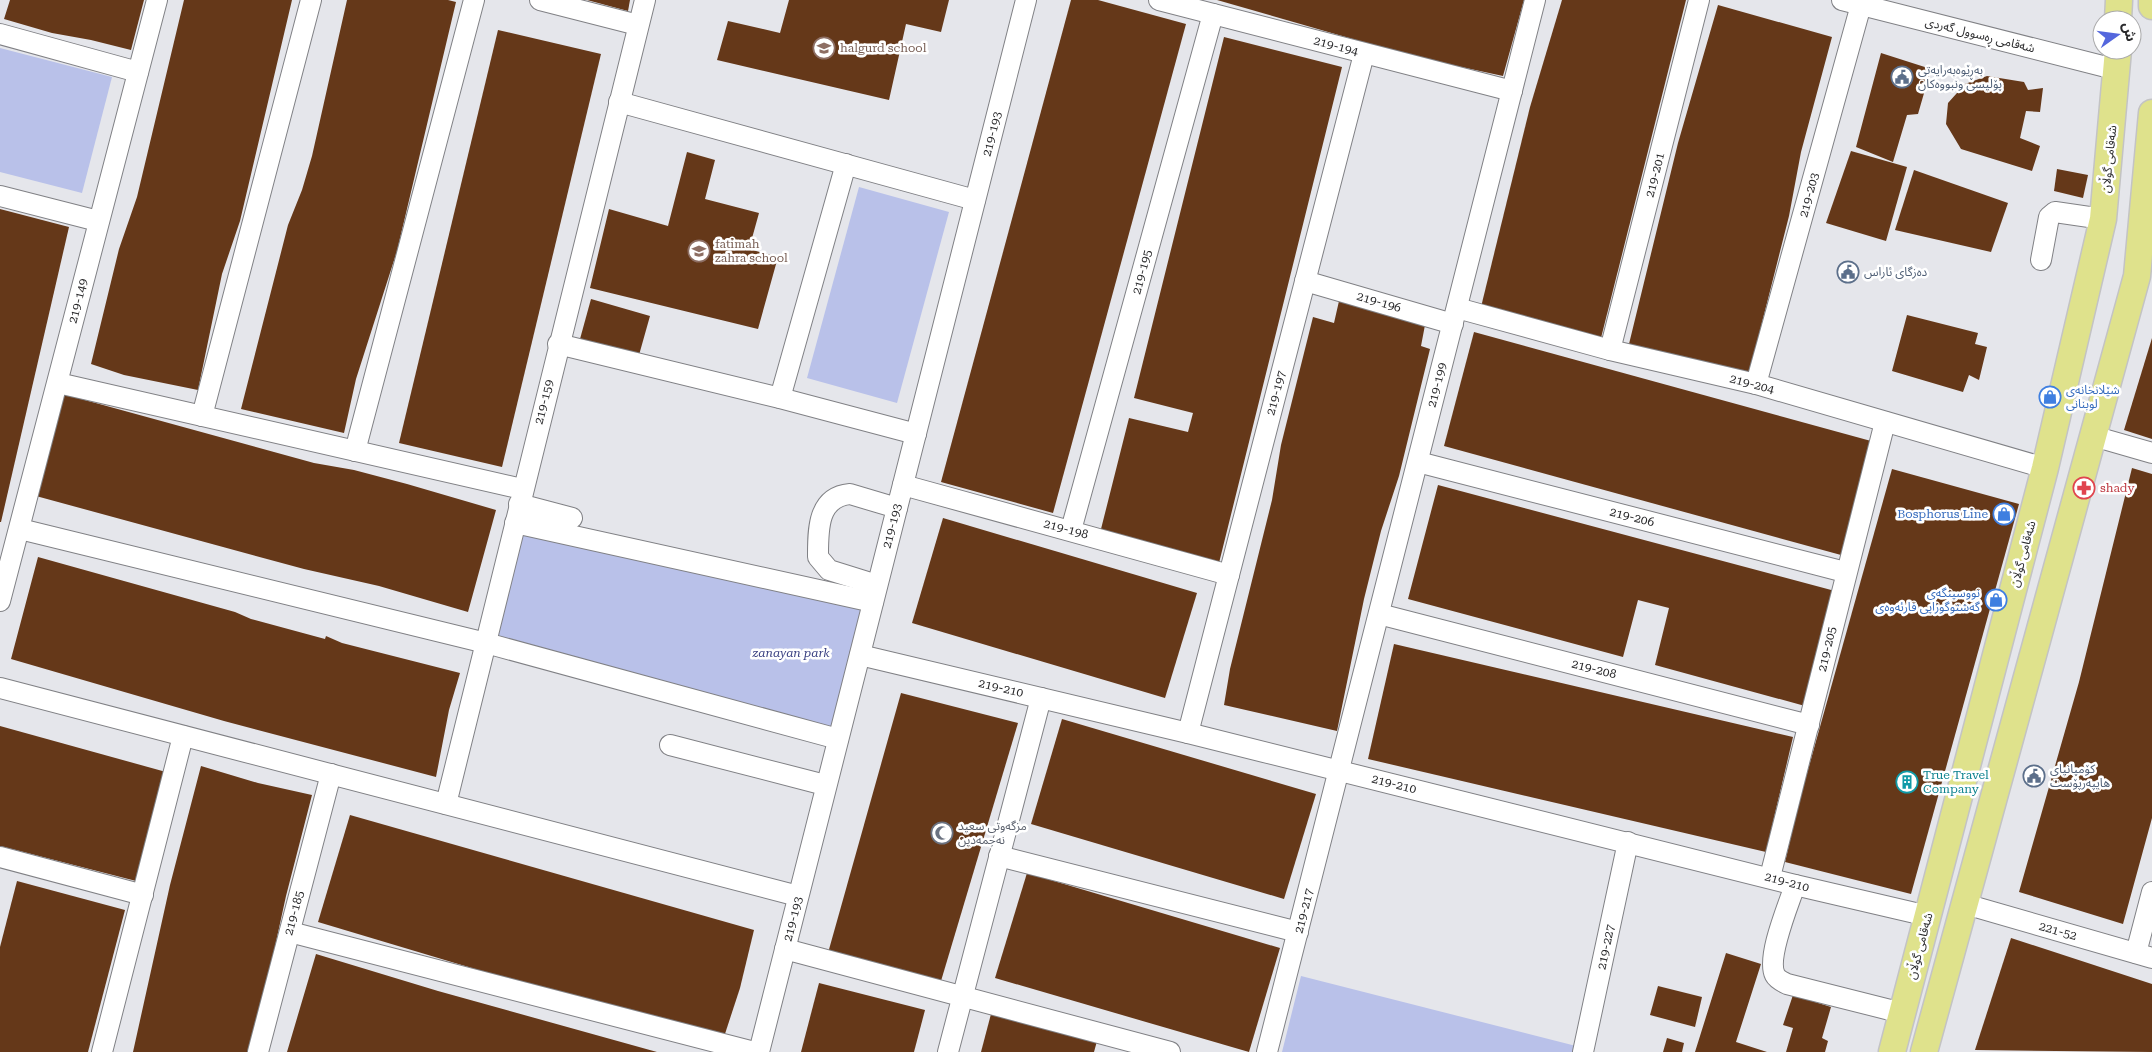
<svg xmlns="http://www.w3.org/2000/svg" width="2152" height="1052" viewBox="0 0 2152 1052" font-family="'Roboto Serif','Noto Sans Arabic',serif">
<style>
.green{fill:#b9c1e9}
.building{fill:#653819}
.lines{fill:none;stroke-linecap:round;stroke-linejoin:round}
.minor-casing{stroke:#808185;stroke-width:22}
.major-casing{stroke:#c3c3c4;stroke-width:29}
.minor{stroke:#fff;stroke-width:20}
.major{stroke:#dfe28c;stroke-width:26}
.labels{text-anchor:middle;stroke-width:5;stroke-linejoin:round;paint-order:stroke}
.street-label{font-size:12px;fill:#2a2a2c;stroke:#fff}
.education-label{font-size:12px;fill:#785e54;stroke:#fff;text-anchor:start}
.service-label{font-size:12px;fill:#4e5e75;stroke:#fff;text-anchor:start}
.shop-label{font-size:12px;fill:#366cbe;stroke:#fff;text-anchor:end}
.health-label{font-size:12px;fill:#be3a42;stroke:#fff;text-anchor:start}
.park-label{font-size:12px;font-style:italic;fill:#3a4182;stroke:#fff}
.culture-label{font-size:12px;fill:#0d838f;stroke:#fff;text-anchor:start}
.worship-label{font-size:12px;fill:#5b616d;stroke:#fff;text-anchor:start}
</style>
<rect width="100%" height="100%" fill="#e5e6eb"/>
<!-- green -->
<g class="green">
<polygon points="0,48 112,77 82,193 0,172"/>
<polygon points="859,187 949,212 897,403 807,378"/>
<polygon points="520,533 873,602 840,734 498,637"/>
<polygon points="1301,976 1576,1046 1575,1052 1282,1052"/>
</g>
<!-- building -->
<g class="building">
<polygon points="10,0 144,0 131,50 91,40 52,33 4,19"/>
<polygon points="184,0 292,0 240,221 222,274 198,390 124,375 91,364 119,249 137,197"/>
<polygon points="347,0 448,0 456,2 397,251 356,379 344,433 241,409 288,225 302,190 312,156"/>
<polygon points="587,0 630,0 628,11"/>
<polygon points="789,0 949,0 941,32 906,24 889,100 717,60 728,21 780,33"/>
<polygon points="1071,0 1098,0 1186,24 1053,513 941,482"/>
<polygon points="1217,0 1524,0 1503,76 1415,57"/>
<polygon points="1562,0 1686,0 1601,338 1481,307 1530,107"/>
<polygon points="1718,5 1832,37 1801,152 1789,216 1749,374 1629,344 1678,143"/>
<polygon points="498,30 601,54 502,467 399,443"/>
<polygon points="1224,37 1342,67 1219,563 1100,533 1129,418 1188,432 1193,413 1134,398"/>
<polygon points="1881,53 1931,69 1918,114 1907,115 1893,162 1856,147"/>
<polygon points="1987,76 2024,82 2028,90 2043,88 2040,112 2026,111 2020,138 2040,146 2032,171 1961,149 1946,124 1948,103 1965,84"/>
<polygon points="1851,151 1907,167 1886,241 1826,223"/>
<polygon points="687,152 715,160 705,199 759,213 749,249 778,257 758,329 590,288 609,209 668,226"/>
<polygon points="2057,169 2088,175 2083,198 2054,191"/>
<polygon points="1914,170 2008,203 1991,252 1895,230"/>
<polygon points="0,209 69,227 1,522 0,522"/>
<polygon points="591,299 650,316 639,355 580,339"/>
<polygon points="1339,301 1425,325 1421,346 1430,349 1399,476 1381,531 1364,599 1337,731 1224,705 1230,669 1272,500 1281,445 1313,317 1334,323"/>
<polygon points="1907,315 1978,333 1975,344 1987,347 1979,380 1969,375 1963,392 1892,371"/>
<polygon points="1474,332 1871,441 1841,555 1444,446"/>
<polygon points="2152,338 2152,439 2124,430"/>
<polygon points="63,394 314,463 354,470 407,484 496,510 468,612 379,586 304,569 36,496"/>
<polygon points="2132,468 2152,474 2152,818 2123,924 2019,892 2079,682"/>
<polygon points="1892,469 2019,504 1911,894 1785,862 1799,802"/>
<polygon points="1438,485 1835,591 1805,706 1655,665 1669,608 1638,600 1623,657 1408,599"/>
<polygon points="943,518 1197,593 1165,698 912,623"/>
<polygon points="38,557 235,612 251,619 325,639 326,636 342,643 460,673 449,710 436,777 224,721 11,659"/>
<polygon points="1394,644 1793,737 1766,852 1368,759"/>
<polygon points="901,693 1018,723 941,981 828,953"/>
<polygon points="1062,719 1316,794 1284,899 1031,824"/>
<polygon points="0,726 166,772 140,882 0,846"/>
<polygon points="201,766 258,783 312,795 286,896 252,1052 133,1052 170,885"/>
<polygon points="350,815 754,930 740,988 722,1043 318,922"/>
<polygon points="1027,873 1280,948 1249,1052 995,978"/>
<polygon points="17,881 125,910 88,1052 0,1052 0,947"/>
<polygon points="2011,938 2152,984 2152,1052 1975,1050"/>
<polygon points="1726,953 1761,964 1736,1042 1767,1052 1695,1052"/>
<polygon points="316,954 438,991 657,1052 287,1052"/>
<polygon points="819,983 925,1010 914,1052 801,1052"/>
<polygon points="1658,986 1702,997 1695,1027 1650,1015"/>
<polygon points="1793,995 1831,1007 1822,1038 1828,1041 1825,1052 1786,1052 1793,1028 1783,1025"/>
<polygon points="991,1014 1097,1041 1094,1052 981,1052"/>
<polygon points="1667,1038 1684,1043 1682,1052 1663,1052"/>
</g>
<g class="lines">
<!-- minor casing -->
<g class="minor-casing">
<g id="minor">
<polyline points="540,0 638,25"/>
<polyline points="1159,0 1512,91"/>
<polyline points="1842,0 2118,70"/>
<polyline points="0,34 138,72"/>
<polyline points="619,102 975,200"/>
<polyline points="0,196 98,221"/>
<polyline points="2041,260 2049,217 2055,212 2103,219"/>
<polyline points="1305,281 1453,324"/>
<polyline points="1457,308 1610,350 1756,384 2045,468"/>
<polyline points="558,344 780,398 916,434"/>
<polyline points="1610,350 1699,0"/>
<polyline points="58,383 522,489"/>
<polyline points="1756,384 1861,5"/>
<polyline points="780,398 846,164"/>
<polyline points="202,416 311,0"/>
<polyline points="2093,436 2152,453"/>
<polyline points="355,451 474,0"/>
<polyline points="1418,462 1845,572"/>
<polyline points="903,485 1229,575"/>
<polyline points="519,504 572,518"/>
<polyline points="515,523 873,602"/>
<polyline points="20,529 486,643 838,739"/>
<polyline points="1071,530 1213,14"/>
<path d="M877 585 829 570 818 557C818 531 817 497 850 494L897 508"/>
<polyline points="0,601 157,0"/>
<polyline points="1379,614 1809,725"/>
<polyline points="860,655 1188,733 1795,885 1928,916"/>
<polyline points="0,688 798,896"/>
<polyline points="1188,733 1364,54"/>
<polyline points="670,745 825,785"/>
<polyline points="446,804 645,0"/>
<polyline points="999,856 1298,932"/>
<polyline points="0,857 143,895"/>
<polyline points="1770,877 1885,422"/>
<path d="M1795 885C1789 904 1766 957 1775 975 1777 979 1783 982 1787 984L1902 1013"/>
<polyline points="1965,904 2152,958"/>
<polyline points="290,932 754,1052"/>
<polyline points="785,949 1170,1052"/>
<polyline points="2136,953 2152,892"/>
<polyline points="102,1052 183,736"/>
<polyline points="258,1052 331,774"/>
<polyline points="759,1052 1026,0"/>
<polyline points="948,1052 1041,698"/>
<polyline points="1267,1052 1535,0"/>
<polyline points="1583,1052 1628,842"/>
</g>
</g>
<!-- major casing -->
<g class="major-casing">
<g id="major">
<polyline points="2152,0 2152,6"/>
<polyline points="2118,20 2119,0"/>
<polyline points="1892,1052 2045,468 2103,219 2118,50"/>
<polyline points="1924,1052 2137,276 2152,113"/>
</g>
</g>
<!-- minor -->
<use href="#minor" class="minor"/>
<!-- major -->
<use href="#major" class="major"/>
</g>
<!-- icons -->
<defs>
<g id="school-ring" transform="scale(1.125)"><circle r="9.5" fill="#fff" stroke="#8d6e63" stroke-width="1.5"/><path d="M0-5L7-2L0 1L-7-2ZM-4 1L0 2.5L4 1V4Q0 6-4 4Z" fill="#8d6e63"/></g>
<g id="civic-ring" transform="scale(1.125)"><circle r="9.5" fill="#fff" stroke="#5c6f8a" stroke-width="1.5"/><path d="M-.6-6.5H3V-4.5H.6V-3L4-1V1h2V6H-6V1h2V-1L-.6-3ZM-1.2 2.5V6h2.4V2.5Z" fill="#5c6f8a"/></g>
<g id="shop-ring" transform="scale(1.125)"><circle r="9.5" fill="#fff" stroke="#3f7fe0" stroke-width="1.5"/><path d="M-5-2.5h2.3a2.7 3.5 0 0 1 5.4 0H5L5.5 6h-11ZM-1.5-2.5h3a1.5 2.3 0 0 0-3 0Z" fill="#3f7fe0"/></g>
<g id="pharmacy-ring" transform="scale(1.125)"><circle r="9.5" fill="#fff" stroke="#e0444e" stroke-width="1.5"/><path d="M-2-6h4v4h4v4h-4v4h-4v-4h-4v-4h4Z" fill="#e0444e"/></g>
<g id="building-ring" transform="scale(1.125)"><circle r="9.5" fill="#fff" stroke="#0f9aa8" stroke-width="1.5"/><path d="M-4-6H4V6H1V3H-1V6H-4ZM-2.5-4.3h1.7v1.8h-1.7ZM.8-4.3h1.7v1.8H.8ZM-2.5-1h1.7V.8h-1.7ZM.8-1h1.7V.8H.8Z" fill="#0f9aa8"/></g>
<g id="mosque-ring" transform="scale(1.125)"><circle r="9.5" fill="#fff" stroke="#6b7280" stroke-width="1.5"/><path d="M3.5-4.9A6 6 0 1 0 3.5 4.9A5 5 0 1 1 3.5-4.9Z" fill="#6b7280"/></g>
</defs>
<g fill-rule="evenodd">
<use href="#school-ring" x="824" y="48"/>
<use href="#civic-ring" x="1902" y="77"/>
<use href="#school-ring" x="699" y="251"/>
<use href="#civic-ring" x="1848" y="272"/>
<use href="#shop-ring" x="2050" y="397"/>
<use href="#pharmacy-ring" x="2084" y="488"/>
<use href="#shop-ring" x="2004" y="514"/>
<use href="#shop-ring" x="1996" y="600"/>
<use href="#civic-ring" x="2034" y="776"/>
<use href="#building-ring" x="1907" y="782"/>
<use href="#mosque-ring" x="942" y="833"/>
</g>
<g class="labels">
<!-- street labels -->
<g class="street-label">
<text transform="translate(1980 35) rotate(14)" y="4">شەقامی ڕەسوول گەردی</text>
<text transform="translate(1336 46) rotate(15)" y="4">219-194</text>
<text transform="translate(992 134) rotate(-76)" y="4">219-193</text>
<text transform="translate(2109 159) rotate(-84)" y="4">شەقامی گوڵان</text>
<text transform="translate(1655 175) rotate(-76)" y="4">219-201</text>
<text transform="translate(1809 195) rotate(-75)" y="4">219-203</text>
<text transform="translate(1142 272) rotate(-75)" y="4">219-195</text>
<text transform="translate(78 301) rotate(-76)" y="4">219-149</text>
<text transform="translate(1379 302) rotate(16)" y="4">219-196</text>
<text transform="translate(1752 384) rotate(15)" y="4">219-204</text>
<text transform="translate(1437 385) rotate(-76)" y="4">219-199</text>
<text transform="translate(1276 393) rotate(-75)" y="4">219-197</text>
<text transform="translate(544 402) rotate(-76)" y="4">219-159</text>
<text transform="translate(1632 517) rotate(14)" y="4">219-206</text>
<text transform="translate(892 526) rotate(-76)" y="4">219-193</text>
<text transform="translate(1066 529) rotate(15)" y="4">219-198</text>
<text transform="translate(2023 554) rotate(-75)" y="4">شەقامی گوڵان</text>
<text transform="translate(1827 649) rotate(-77)" y="4">219-205</text>
<text transform="translate(1594 669) rotate(14)" y="4">219-208</text>
<text transform="translate(1001 688) rotate(13)" y="4">219-210</text>
<text transform="translate(1394 784) rotate(14)" y="4">219-210</text>
<text transform="translate(1787 882) rotate(15)" y="4">219-210</text>
<text transform="translate(1304 911) rotate(-76)" y="4">219-217</text>
<text transform="translate(294 913) rotate(-75)" y="4">219-185</text>
<text transform="translate(793 919) rotate(-76)" y="4">219-193</text>
<text transform="translate(2058 931) rotate(16)" y="4">221-52</text>
<text transform="translate(1920 946) rotate(-75)" y="4">شەقامی گوڵان</text>
<text transform="translate(1606 947) rotate(-78)" y="4">219-227</text>
</g>
<!-- education labels -->
<g class="education-label">
<text x="840" y="52">halgurd school</text>
<text x="715" y="248">fatimah<tspan x="715" dy="14">zahra school</tspan></text>
</g>
<!-- service labels -->
<g class="service-label">
<text x="1918" y="74">بەڕێوەبەرایەتی<tspan x="1918" dy="14">پۆلیسی ونبووەکان</tspan></text>
<text x="1864" y="276">دەزگای ئاراس</text>
<text x="2050" y="773">کۆمپانیای<tspan x="2050" dy="14">هایپەرپۆست</tspan></text>
</g>
<!-- shop labels -->
<g class="shop-label">
<text x="2066" y="394" text-anchor="start">شێلانخانەی<tspan x="2066" dy="14">لوبنانی</tspan></text>
<text x="1988" y="518">Bosphorus Line</text>
<text x="1980" y="597">نووسینگەی<tspan x="1980" dy="14">گەشتوگوزایی فارئەوەی</tspan></text>
</g>
<!-- health labels -->
<g class="health-label">
<text x="2100" y="492">shady</text>
</g>
<!-- park labels -->
<g class="park-label">
<text x="791" y="657">zanayan park</text>
</g>
<!-- culture labels -->
<g class="culture-label">
<text x="1923" y="779">True Travel<tspan x="1923" dy="14">Company</tspan></text>
</g>
<!-- worship labels -->
<g class="worship-label">
<text x="958" y="830">مزگەوتی سعید<tspan x="958" dy="14">نەجمەدین</tspan></text>
</g>
</g>
<!-- north arrow -->
<g transform="translate(2117 35) rotate(76)"><circle r="24" fill="#ffffff" stroke="#aaaaab"/>
<path d="M0-4L9 19L0 12L-9 19Z" fill="#5467dd"/>
<text y="-8" font-size="14" font-weight="bold" text-anchor="middle" fill="#2a2a2c">ش</text>
</g>
</svg>
